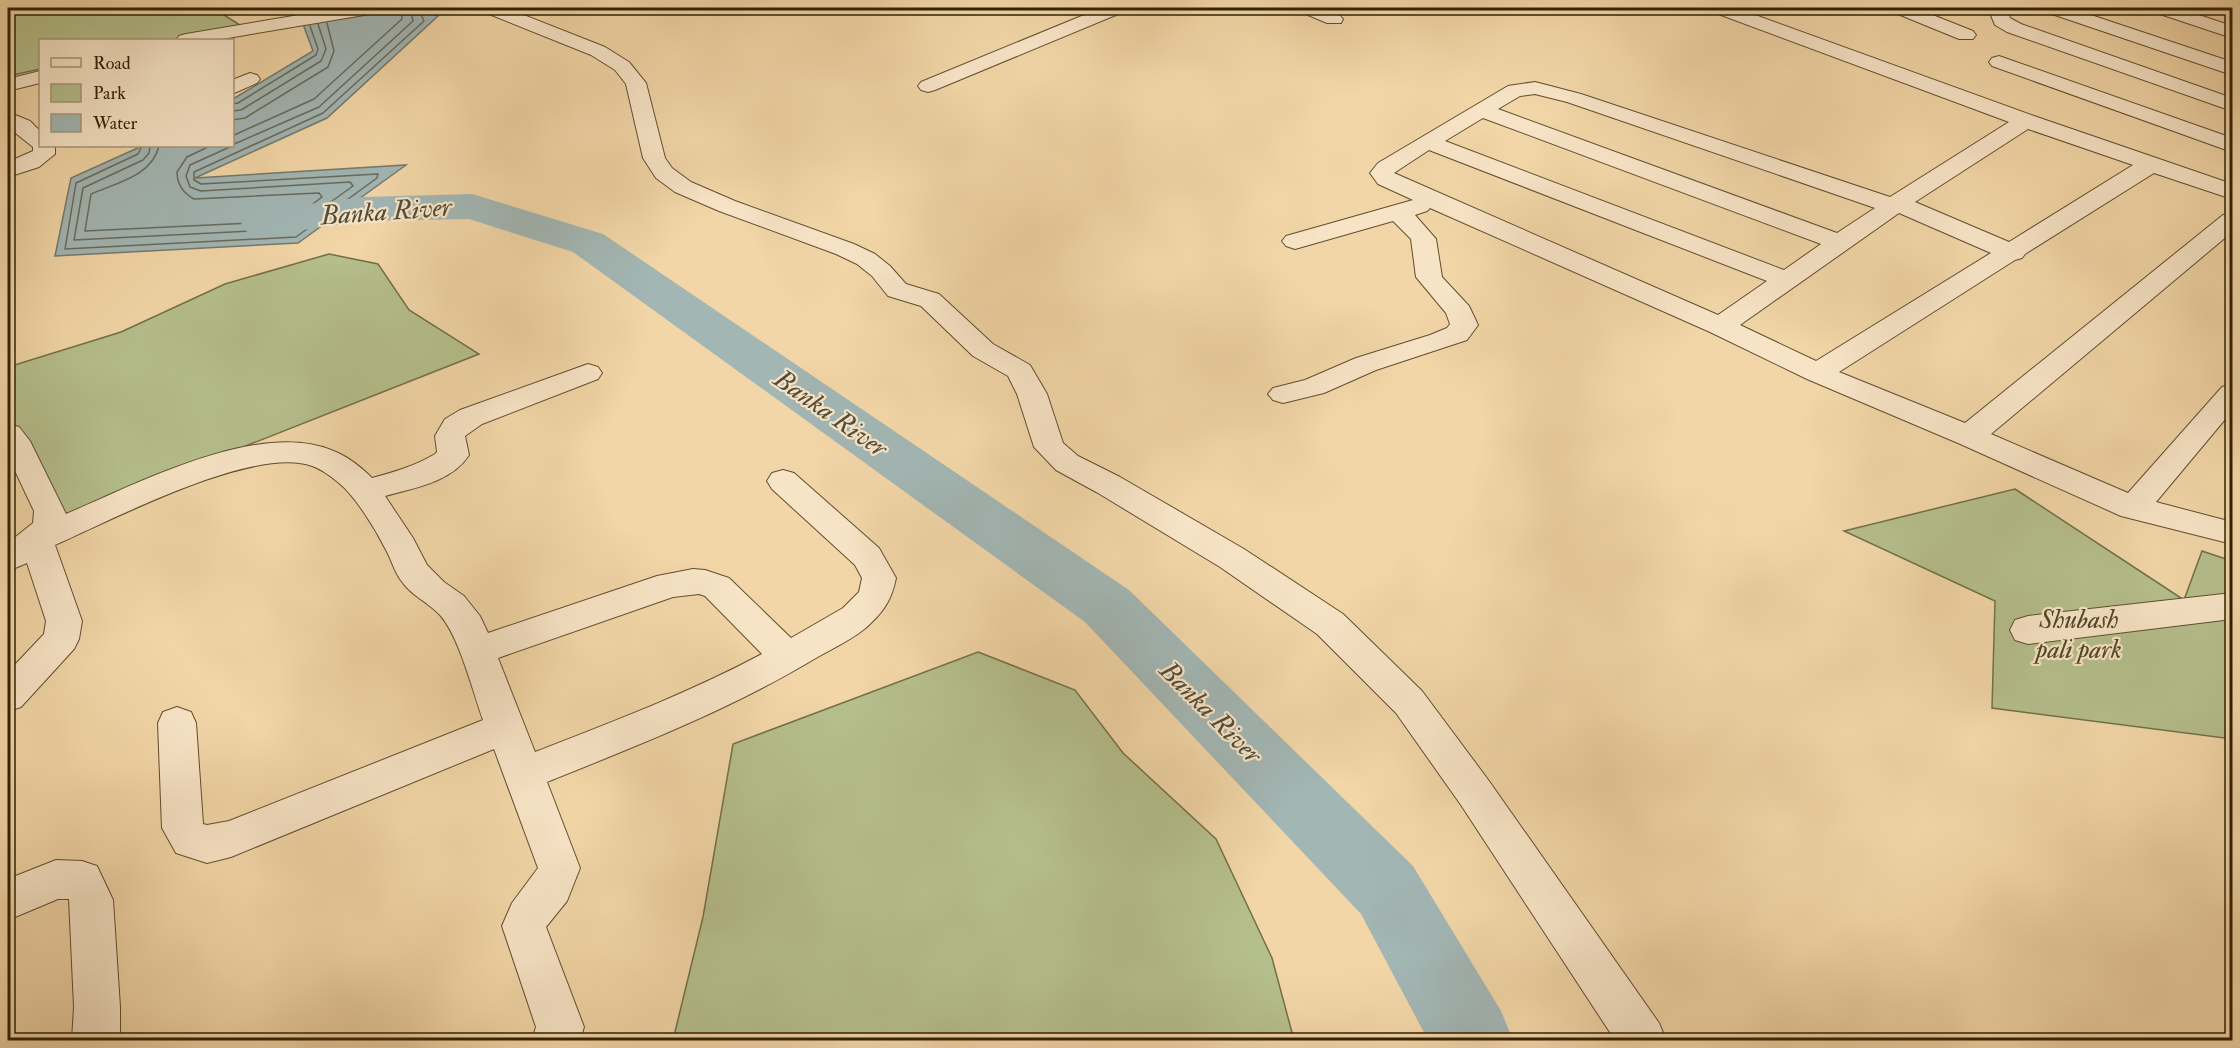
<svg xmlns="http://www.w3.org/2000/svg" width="2240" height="1048" viewBox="0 0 2240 1048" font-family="'IM FELL Double Pica',serif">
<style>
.green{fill:#b5bf8c;stroke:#727048;stroke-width:1.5}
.water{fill:#a2b6b4;stroke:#747a6e;stroke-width:1.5}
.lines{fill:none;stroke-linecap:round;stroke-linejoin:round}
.shore{stroke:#696b5c;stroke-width:1.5}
.river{fill:#a2b6b4;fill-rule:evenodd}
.minor-casing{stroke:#604e2e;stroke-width:2}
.minor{fill:#f7e4c6;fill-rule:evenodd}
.labels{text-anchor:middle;stroke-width:4.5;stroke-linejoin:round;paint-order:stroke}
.park-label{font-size:26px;font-style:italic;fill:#514827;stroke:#f7e4c6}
.water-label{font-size:27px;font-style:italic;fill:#524d3a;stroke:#f7e4c6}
</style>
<rect width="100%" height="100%" fill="#f2d6a7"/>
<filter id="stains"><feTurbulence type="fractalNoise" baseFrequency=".00333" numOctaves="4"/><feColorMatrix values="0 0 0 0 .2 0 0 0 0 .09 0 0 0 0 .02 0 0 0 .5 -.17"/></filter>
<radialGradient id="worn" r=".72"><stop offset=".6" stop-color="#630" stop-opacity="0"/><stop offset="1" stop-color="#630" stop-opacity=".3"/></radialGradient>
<!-- green -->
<g class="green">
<polygon points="8,8 213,8 243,27 177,40 40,40 40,69 9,76"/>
<polygon points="329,254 378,264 409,310 479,354 63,518 8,445 8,367 121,332 225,284"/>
<polygon points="2015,489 2184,600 2202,551 2232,561 2232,739 1992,708 1995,601 1844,531"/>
<polygon points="978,652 1075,690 1123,753 1216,839 1272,958 1294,1040 673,1040 703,917 733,744"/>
</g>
<!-- water -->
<polygon class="water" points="297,8 417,8 438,16 327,118 195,178 406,165 298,243 55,256 71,178 142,146 232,146 233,99 313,51"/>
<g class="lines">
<!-- shore -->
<g class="shore">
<polyline points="232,104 238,103 316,55 318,49 310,26"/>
<polyline points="232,111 241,110 321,61 326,49 318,24"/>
<polyline points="232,120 245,118 328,67 334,51 327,23"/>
<polyline points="232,136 314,99 402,19 401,8"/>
<polyline points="232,145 319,107 413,21 410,8"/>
<polyline points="142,146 138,154 76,183 65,249 296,237 377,178 378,174 201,184 194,180 194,172 323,113 424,21 418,8"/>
<polyline points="150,146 149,153 143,160 83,188 74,240 293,229 353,186 350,182 201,191 190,187 186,176 190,165 232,146"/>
<path d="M159 146C152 176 116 183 91 194L85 231 290 221 322 197 319 193 194 199C183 193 177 185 177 172L187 157 210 146"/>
</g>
<!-- river -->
<polygon class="river" points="472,194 603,234 1129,590 1413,866 1501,1011 1513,1040 1428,1040 1361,914 1085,622 573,252 469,219 363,221 262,236 247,232 241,223 247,214 262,210 363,197"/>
<!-- minor casing -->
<g class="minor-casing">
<g id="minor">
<polygon points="341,8 379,8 377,12 370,14 216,40 176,40 179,36 186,34"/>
<polygon points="482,8 506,8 605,47 629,62 646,83 665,158 672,168 691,182 735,201 854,244 875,254 890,266 906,284 939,294 993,344 1030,365 1047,394 1063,443 1078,456 1120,477 1244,549 1343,614 1422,691 1489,781 1659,1023 1666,1040 1615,1040 1461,805 1396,713 1317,634 1220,567 1098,493 1056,470 1034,447 1017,394 1008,376 973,356 921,306 888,296 872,276 857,264 836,254 719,211 675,192 656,178 643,158 626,84 615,70 591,55 484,12"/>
<polygon points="1101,8 1125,8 1123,12 935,90 928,92 921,90 918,86 921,82"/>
<path d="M1299 8C1313 7 1333 6 1343 19L1341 23H1327L1301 12Z"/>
<path d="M1711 8H1736L2034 116 2232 184V199L2154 173 2025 254 2022 258 2015 260 1839 372 1965 423 2223 215 2232 213V232L1991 434 2128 493 2222 387 2232 384V411L2156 502 2232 522V544L2121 516 1958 443 1807 379 1710 332 1430 208 1427 211 1415 215 1436 239 1442 277 1469 306 1478 325 1467 340 1376 370 1324 393 1283 403 1273 400 1268 394 1273 388 1305 380 1356 358 1430 335 1447 328 1450 324 1446 313 1416 277 1411 239 1393 221 1295 249 1286 246 1282 241 1286 236 1413 200 1378 184 1370 173 1378 163 1508 86 1535 82 1581 94 1890 197 2009 122 1713 12ZM1535 94 1567 102 1875 208 1837 233 1498 109 1520 96ZM1483 118 1821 244 1784 270 1445 141ZM2028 129 2133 165 2009 242 1915 202ZM1429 150 1767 281 1718 315 1394 173ZM1899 213 1991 253 1816 361 1740 325Z"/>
<polygon points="1891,8 1915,8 1973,31 1976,35 1973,39 1959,39 1893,12"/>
<polygon points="1995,8 2015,8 2009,15 2010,18 2021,24 2232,98 2232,111 2007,32 1995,25 1990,13"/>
<polygon points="2044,8 2070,8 2232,62 2232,75 2046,12"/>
<polygon points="2152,8 2178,8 2232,26 2232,38 2154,12"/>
<polygon points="1999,56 2232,138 2232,152 1992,66 1989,62 1992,58"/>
<polygon points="40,71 40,83 8,91 8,79"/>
<polygon points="250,73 257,75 260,79 257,83 232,94 232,80"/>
<polygon points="8,112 30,121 40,131 40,146 55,146 55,154 39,167 8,177 8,162 33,151 33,147 8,127"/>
<path d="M588 364 598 367 602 373 598 379 482 424 465 436 469 455C452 482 414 488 385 496L413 538 427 565 444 582 464 596 480 616 488 633 657 576 693 569 705 570 729 578 791 638 843 608 859 592 862 578 855 565 772 489 767 481 772 473 783 470 794 473 879 548 896 578C892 598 885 610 870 624 856 638 833 648 816 658 731 709 639 745 547 782L580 868 567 901 546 927 584 1027 580 1040H532L536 1027 502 926 512 903 538 868 494 749 231 857 207 863 176 853 162 828 158 723 163 712 177 707 191 712 196 723 203 824 207 825 229 821 483 720C473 692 459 636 440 615 428 602 410 595 400 579 394 570 391 559 386 550 376 530 356 497 339 483 332 477 321 469 312 466 254 445 112 520 55 545L82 621 79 639 74 649 21 707 8 711V672L44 634 46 621 27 563 8 571V543L33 523 34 511 8 456V424L19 427 30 441 66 514C135 485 257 420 331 450 346 455 361 467 372 478 394 472 415 466 435 454L437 452 435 436 445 419 460 410ZM699 594 705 596 762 654C689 693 612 722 535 752L498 658 673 597Z"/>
<polygon points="2232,593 2232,619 2028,644 2015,640 2010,630 2015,620 2028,616"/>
<polygon points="56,860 82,861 97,866 113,900 120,1007 120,1040 72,1040 74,1007 69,899 58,899 8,920 8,879"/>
</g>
</g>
<!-- minor -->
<use href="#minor" class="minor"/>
</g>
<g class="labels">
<!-- park labels -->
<g class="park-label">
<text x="2079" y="628">Shubash<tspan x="2079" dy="30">pali park</tspan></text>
</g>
<!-- water labels -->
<g class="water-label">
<text transform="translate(386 211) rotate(-4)" y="9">Banka River</text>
<text transform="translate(831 413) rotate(35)" y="9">Banka River</text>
<text transform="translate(1211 712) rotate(45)" y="9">Banka River</text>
</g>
</g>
<!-- margin -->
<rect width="2240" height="1048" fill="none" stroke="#f2d6a7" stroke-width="30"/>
<rect x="9" y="9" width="2222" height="1030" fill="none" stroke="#302005" stroke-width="3"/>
<rect x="15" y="15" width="2210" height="1018" fill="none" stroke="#302005" stroke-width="1.5"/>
<!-- legend -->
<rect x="39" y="39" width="195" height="108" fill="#f7e4c6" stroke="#a79679" stroke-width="1.5"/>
<rect x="51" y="58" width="30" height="9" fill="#f7e4c6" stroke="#a79679" stroke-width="1.5"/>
<text x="93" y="69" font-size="18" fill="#302005">Road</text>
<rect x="51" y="84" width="30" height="18" fill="#b5bf8c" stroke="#a79679" stroke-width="1.5"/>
<text x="93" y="99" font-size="18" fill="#302005">Park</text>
<rect x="51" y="114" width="30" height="18" fill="#a2b6b4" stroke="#a79679" stroke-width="1.5"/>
<text x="93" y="129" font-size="18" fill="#302005">Water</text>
<rect width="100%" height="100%" filter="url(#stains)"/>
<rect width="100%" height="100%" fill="url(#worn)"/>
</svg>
